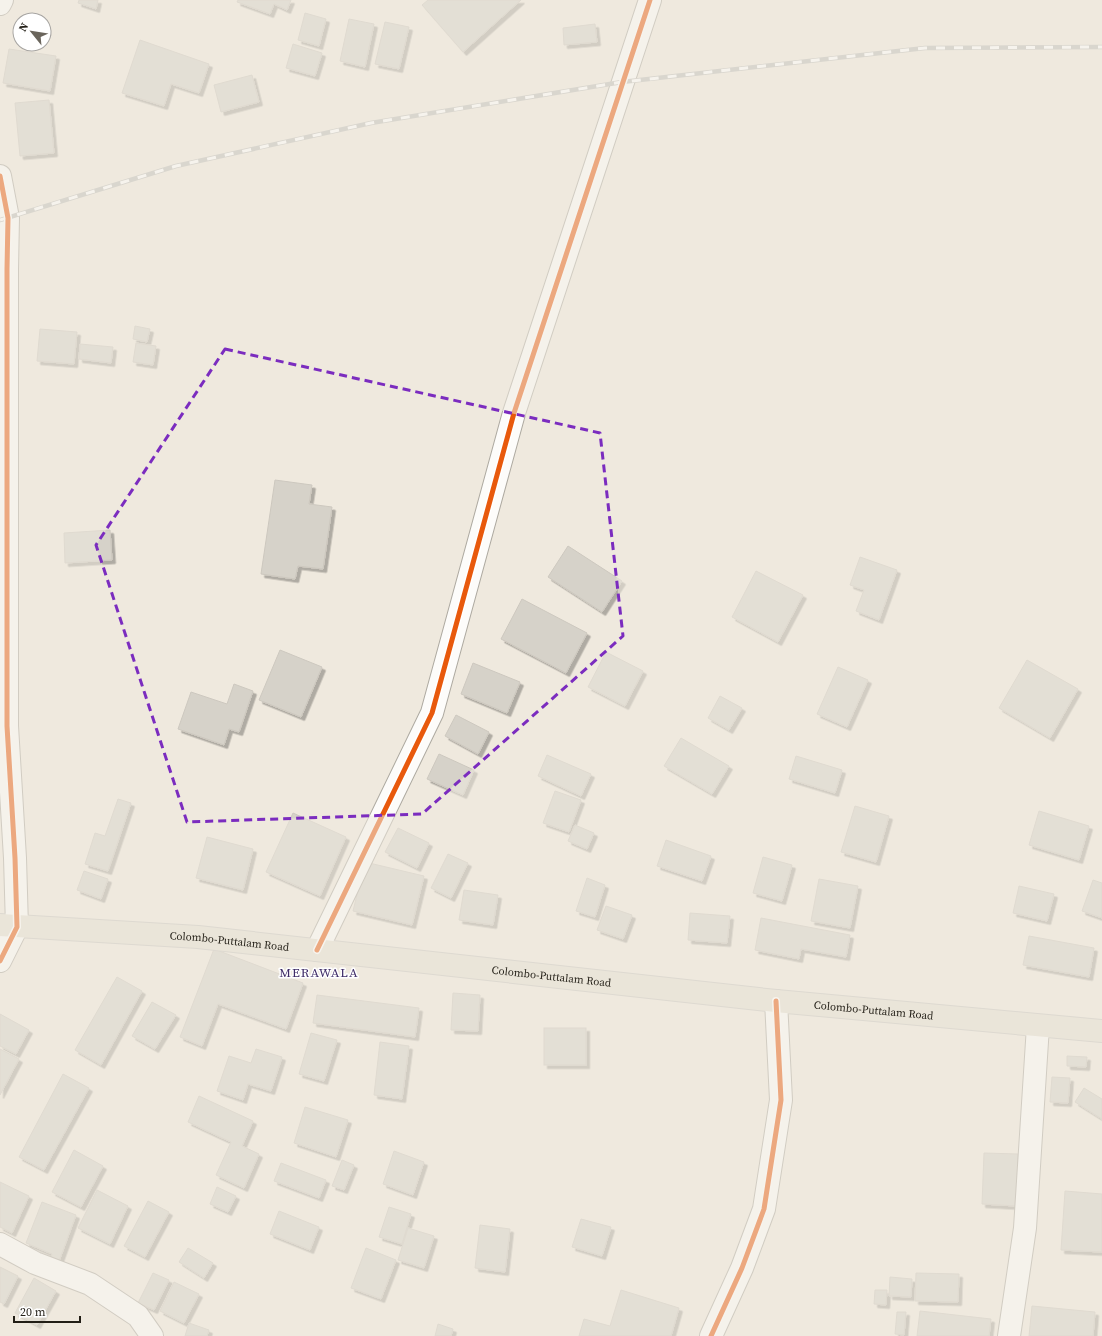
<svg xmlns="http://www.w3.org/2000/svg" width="1102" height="1336" viewBox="0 0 1102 1336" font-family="'Source Serif 4',serif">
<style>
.building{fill:#d6d2c9;stroke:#cdc8bf;filter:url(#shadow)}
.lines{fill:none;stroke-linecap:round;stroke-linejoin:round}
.minor-casing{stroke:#ada9a0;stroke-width:24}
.trunk-casing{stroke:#c9c6c0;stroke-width:24}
.minor{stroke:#fdfcfa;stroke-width:22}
.trunk{stroke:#e4dfd2;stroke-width:22}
.rail-casing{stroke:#bfbeba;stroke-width:4.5}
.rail{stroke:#fff;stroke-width:3;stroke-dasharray:9;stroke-linecap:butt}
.cycleway-casing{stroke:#fff;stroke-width:8}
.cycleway{stroke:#e8590c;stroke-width:5}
.marked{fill:none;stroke:#7b2cbf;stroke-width:3;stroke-dasharray:8 5;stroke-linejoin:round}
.labels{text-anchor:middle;stroke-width:3;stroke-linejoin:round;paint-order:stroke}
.street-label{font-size:11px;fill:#221e16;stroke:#fff}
.quarter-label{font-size:13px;letter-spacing:1px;fill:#3e2b67;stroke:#fff}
</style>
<defs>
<filter id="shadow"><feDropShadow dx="3.5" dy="3.5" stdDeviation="0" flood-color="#0004"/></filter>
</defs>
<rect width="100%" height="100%" fill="#efe9de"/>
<!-- building -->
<g class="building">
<polygon points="79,0 98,0 96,9 78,3"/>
<polygon points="238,0 291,0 287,10 274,4 270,14 237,2"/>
<polygon points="428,0 521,0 463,52 422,5"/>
<polygon points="305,13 326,19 319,46 298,40"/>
<polygon points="349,19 374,24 365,67 340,61"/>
<polygon points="385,22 409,27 399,69 375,64"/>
<polygon points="595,24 597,42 564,45 563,28"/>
<polygon points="140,40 209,64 199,93 171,84 164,106 122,93"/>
<polygon points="293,44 322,53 315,76 286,68"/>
<polygon points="9,49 56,56 50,91 3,83"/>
<polygon points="252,75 259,102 221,112 214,85"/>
<polygon points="49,100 54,153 20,156 15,103"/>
<polygon points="135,326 150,329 147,342 133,339"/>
<polygon points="40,329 77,332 74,364 37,361"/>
<polygon points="136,343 156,346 153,365 133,362"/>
<polygon points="80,344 113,347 111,363 79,359"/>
<polygon points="275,480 312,485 309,504 332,507 323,569 298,566 295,579 261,574"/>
<polygon points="110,530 112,560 65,563 64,533"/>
<polygon points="568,546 622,581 602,612 548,577"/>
<polygon points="860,557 897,570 879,620 856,611 864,590 850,585"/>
<polygon points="756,571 803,595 778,642 732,617"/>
<polygon points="522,599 587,633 566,673 501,639"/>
<polygon points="280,650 322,667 301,717 259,700"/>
<polygon points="606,652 643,671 625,706 588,687"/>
<polygon points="1027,660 1078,689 1050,738 999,708"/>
<polygon points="473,663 520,682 507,713 461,694"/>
<polygon points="838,667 868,680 847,727 817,714"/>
<polygon points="234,684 253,691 239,732 229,729 224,745 178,729 191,692 227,704"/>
<polygon points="720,696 742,708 729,730 708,718"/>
<polygon points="456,715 489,732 478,754 445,736"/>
<polygon points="681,738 729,766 712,794 664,766"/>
<polygon points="439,754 474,770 463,795 427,779"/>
<polygon points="547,755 591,774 581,796 538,776"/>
<polygon points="796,756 842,770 835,793 789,779"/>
<polygon points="555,791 581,800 569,832 543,823"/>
<polygon points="118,799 131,803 108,871 85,864 95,833 105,836"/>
<polygon points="855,806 889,816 876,862 841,852"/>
<polygon points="1039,811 1089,826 1079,860 1029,845"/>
<polygon points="293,813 346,837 320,896 266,872"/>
<polygon points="575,825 594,833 587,849 568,841"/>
<polygon points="398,828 429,843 417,868 385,852"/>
<polygon points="207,837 253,849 243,890 196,878"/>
<polygon points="666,840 711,856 702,881 657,866"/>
<polygon points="448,854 468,863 451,898 431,888"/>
<polygon points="763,857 792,865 782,901 753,893"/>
<polygon points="365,862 424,876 412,925 353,911"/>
<polygon points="84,871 108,879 101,899 77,890"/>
<polygon points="587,878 605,885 595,917 576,911"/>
<polygon points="819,879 858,886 850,928 811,921"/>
<polygon points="1093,880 1102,883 1102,918 1082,911"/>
<polygon points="1019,886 1054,894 1047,921 1013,913"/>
<polygon points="464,890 498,895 493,925 459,920"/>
<polygon points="606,906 632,915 623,939 597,930"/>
<polygon points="690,913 730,916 727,943 688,940"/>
<polygon points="761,918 850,935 846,957 801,949 799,959 755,950"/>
<polygon points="1029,936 1094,948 1089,977 1023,965"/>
<polygon points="214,949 303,983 286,1029 218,1004 202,1046 180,1037"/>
<polygon points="117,977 142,991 101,1065 75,1050"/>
<polygon points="453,993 480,995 478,1031 451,1030"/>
<polygon points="317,995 419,1008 415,1037 313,1023"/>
<polygon points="152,1002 176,1015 155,1049 132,1036"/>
<polygon points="0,1014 29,1030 16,1054 0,1046"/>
<rect x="544" y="1028" width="42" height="37"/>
<polygon points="311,1033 337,1040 324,1081 299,1074"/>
<polygon points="380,1042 409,1046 402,1099 374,1095"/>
<polygon points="0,1049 19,1059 0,1095"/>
<polygon points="256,1049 282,1057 271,1091 248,1084 243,1100 217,1091 229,1056 251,1063"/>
<polygon points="1067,1056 1087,1057 1086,1067 1067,1066"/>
<polygon points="63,1074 89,1088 44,1170 19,1157"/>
<polygon points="1052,1077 1070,1078 1068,1103 1050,1102"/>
<polygon points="1084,1088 1102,1099 1102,1119 1075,1102"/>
<polygon points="199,1096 253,1121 242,1146 259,1154 244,1188 216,1175 231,1142 188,1122"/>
<polygon points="305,1107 348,1120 336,1157 294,1143"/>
<polygon points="74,1150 103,1166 81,1207 52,1192"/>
<polygon points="394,1151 424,1162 413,1195 383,1184"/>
<polygon points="984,1153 1018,1154 1016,1206 982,1204"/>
<polygon points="342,1160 354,1165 344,1190 332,1186"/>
<polygon points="281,1163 326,1180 319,1198 274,1181"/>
<polygon points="0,1182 29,1196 12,1233 0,1227"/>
<polygon points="217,1187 236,1196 228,1212 210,1204"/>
<polygon points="97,1190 128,1206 110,1244 78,1228"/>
<polygon points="1065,1191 1102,1194 1102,1252 1061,1250"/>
<polygon points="148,1201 169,1212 145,1257 124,1246"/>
<polygon points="42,1202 76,1215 58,1264 50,1261 52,1254 26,1243"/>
<polygon points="389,1207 411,1214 402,1244 379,1237"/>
<polygon points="279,1211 319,1227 310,1250 270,1234"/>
<polygon points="581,1219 611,1227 602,1256 572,1247"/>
<polygon points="480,1225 510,1229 505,1272 475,1268"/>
<polygon points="408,1228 434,1236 424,1268 398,1260"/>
<polygon points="188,1248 213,1263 204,1278 179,1262"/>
<polygon points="366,1248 396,1260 381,1299 351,1288"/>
<polygon points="0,1267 18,1276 4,1304 0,1302"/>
<polygon points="153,1273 169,1280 154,1310 138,1303"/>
<polygon points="916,1273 959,1274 958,1302 915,1301"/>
<polygon points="890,1277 912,1279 911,1297 889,1296"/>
<polygon points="34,1278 56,1291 37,1325 15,1313"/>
<polygon points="174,1282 199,1294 184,1323 160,1311"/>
<polygon points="621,1290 679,1308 671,1336 579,1336 584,1319 610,1326"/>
<polygon points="875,1290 887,1290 886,1305 874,1304"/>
<polygon points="1032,1306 1095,1312 1093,1336 1029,1336"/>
<polygon points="920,1311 991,1319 989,1336 917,1336"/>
<polygon points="897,1312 906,1312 904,1335 895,1334"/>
<polygon points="189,1323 209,1330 207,1336 185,1336"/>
<polygon points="438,1324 453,1329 451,1336 435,1336"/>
</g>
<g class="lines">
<!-- minor casing -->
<g class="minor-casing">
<g id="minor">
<polyline points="0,4 2,0"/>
<polyline points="0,176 8,218 7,269 7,726 15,858 17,927 0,961"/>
<polyline points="317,950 432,713 514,413 650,0"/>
<polyline points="0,1244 35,1263 90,1284 138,1316 152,1336"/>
<polyline points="711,1336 742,1268 764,1209 781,1100 776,1001"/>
<polyline points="1009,1336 1025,1228 1038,1026"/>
</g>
</g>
<!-- trunk casing -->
<g class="trunk-casing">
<g id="trunk">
<path id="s1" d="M0 925 198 937 776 1001 1102 1031"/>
</g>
</g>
<!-- minor -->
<use href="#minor" class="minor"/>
<!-- trunk -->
<use href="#trunk" class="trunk"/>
<!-- rail casing -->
<g class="rail-casing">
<polyline id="rail" points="0,220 176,166 371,123 622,82 925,48 1102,47"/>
</g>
<!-- rail -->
<use href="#rail" class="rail"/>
<!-- cycleway casing -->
<g class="cycleway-casing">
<g id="cycleway">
<polyline points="0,176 8,218 7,269 7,726 15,858 17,927 0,961"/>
<polyline points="317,950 432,713 514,413 650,0"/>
<polyline points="711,1336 742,1268 764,1209 781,1100 776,1001"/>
</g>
</g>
<!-- cycleway -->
<use href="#cycleway" class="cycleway"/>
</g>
<!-- marked area -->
<path d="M0 0H1102V1336H0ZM225 349 600 433 623 636 422 814 187 822 96 545Z" fill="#efe9de" fill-opacity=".55" fill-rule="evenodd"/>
<path class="marked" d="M225 349 600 433 623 636 422 814 187 822 96 545Z"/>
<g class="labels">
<!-- street labels -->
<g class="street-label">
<text dy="4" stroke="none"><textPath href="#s1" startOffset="230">Colombo-Puttalam Road</textPath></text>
<text dy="4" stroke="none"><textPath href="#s1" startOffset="554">Colombo-Puttalam Road</textPath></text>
<text dy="4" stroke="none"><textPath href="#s1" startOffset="878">Colombo-Puttalam Road</textPath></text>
</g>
<!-- quarter labels -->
<g class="quarter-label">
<text x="319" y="977">MERAWALA</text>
</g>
</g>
<!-- north arrow -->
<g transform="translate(32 32) rotate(300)"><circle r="19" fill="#ffffff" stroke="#a7a5a2"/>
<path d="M0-3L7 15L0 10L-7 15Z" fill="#6a655c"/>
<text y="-6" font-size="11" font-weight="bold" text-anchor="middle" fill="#221e16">N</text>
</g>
<!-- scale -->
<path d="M14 1316v6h66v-6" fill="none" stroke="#221e16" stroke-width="2"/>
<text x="20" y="1316" font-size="12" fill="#221e16" stroke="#ffffff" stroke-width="3" paint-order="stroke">20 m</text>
</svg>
